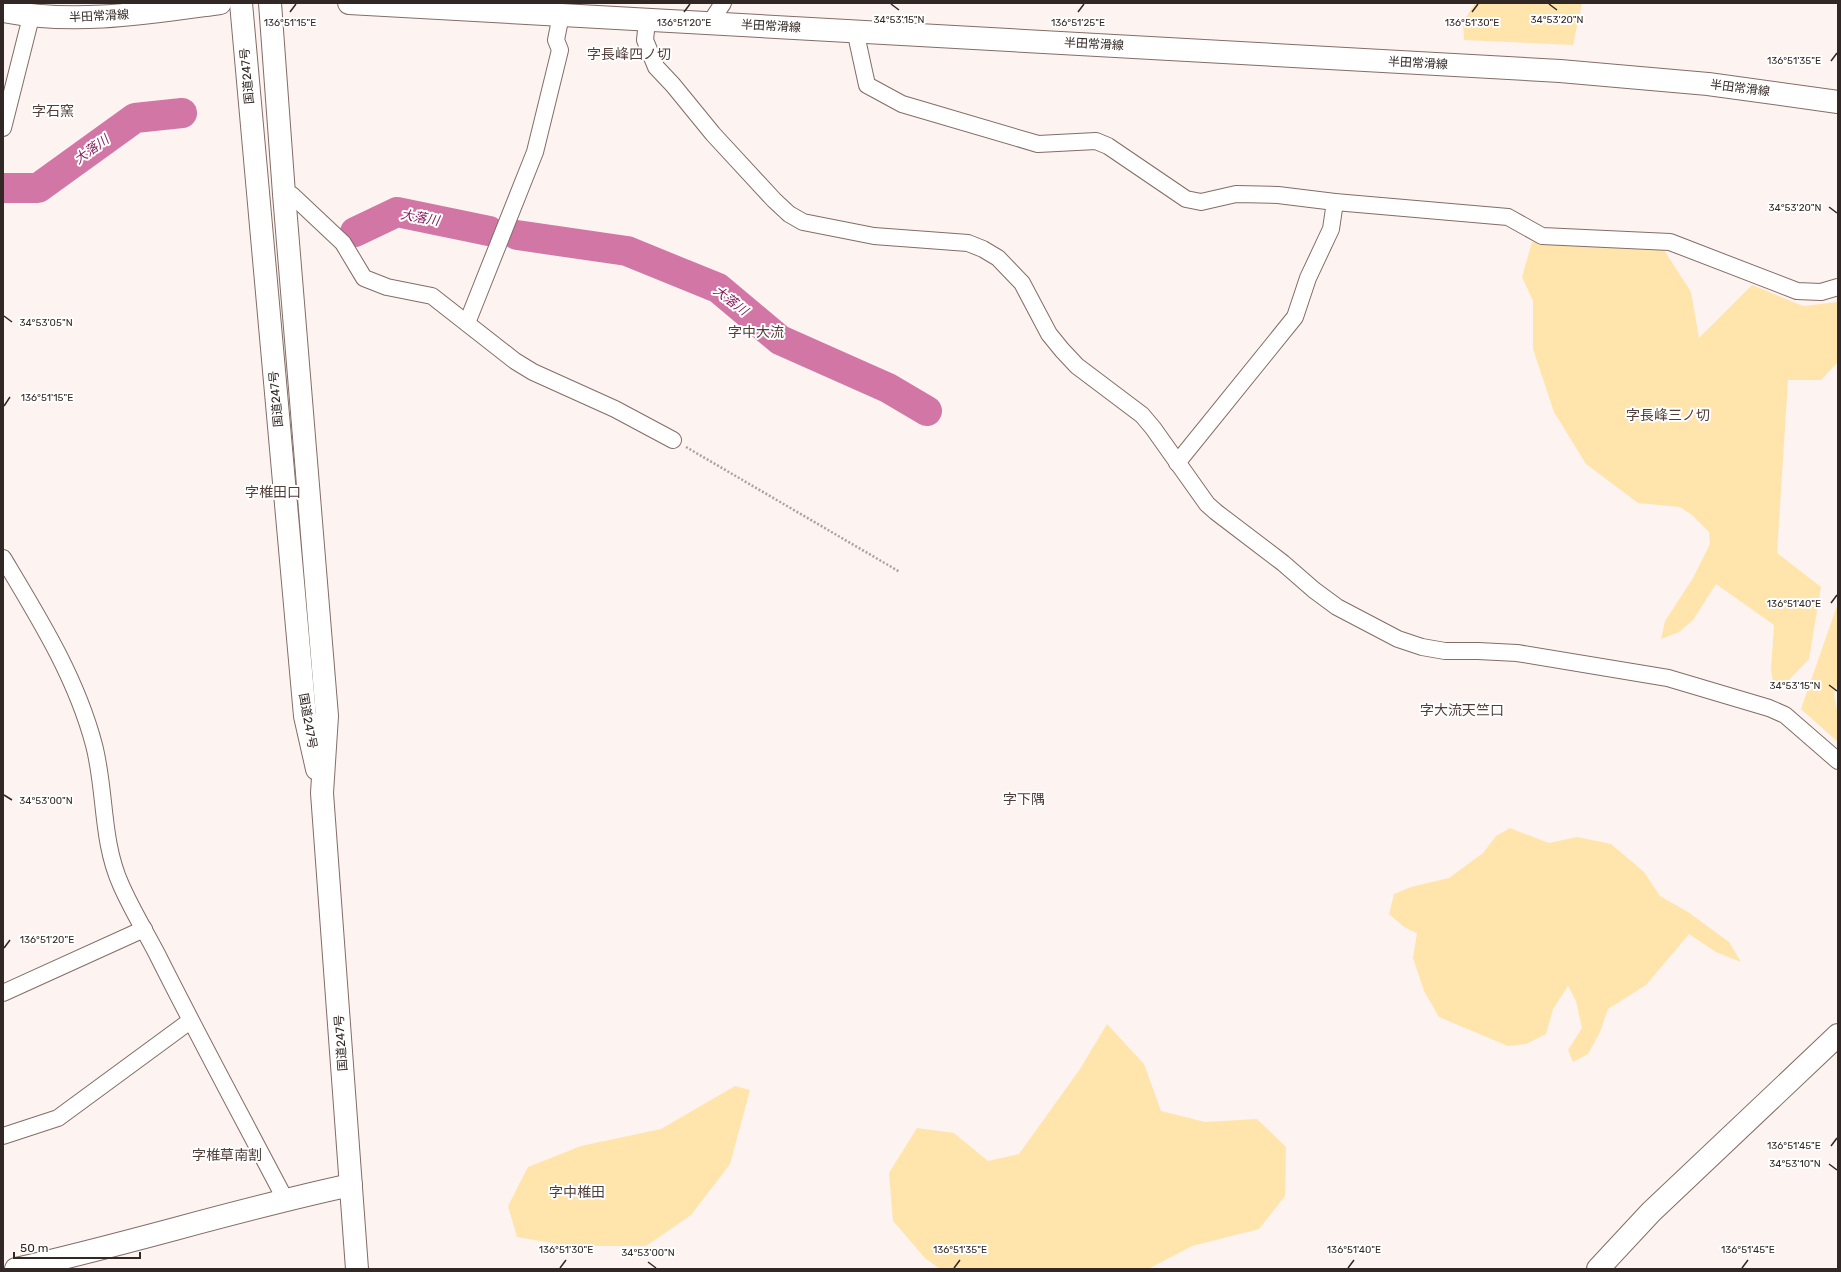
<svg xmlns="http://www.w3.org/2000/svg" width="1841" height="1272" viewBox="0 0 1841 1272" font-family="Rubik,'Noto Sans JP',sans-serif">
<style>
.green{fill:#ffe5ac}
.lines{fill:none;stroke-linecap:round;stroke-linejoin:round}
.river{stroke:#d176a5;stroke-width:30}
.street-casing{stroke:#836d66;stroke-width:18}
.secondary-casing{stroke:#836d66;stroke-width:24}
.primary-casing{stroke:#836d66;stroke-width:24}
.highway-casing{stroke:#836d66;stroke-width:24}
.path{stroke:#aba19e;stroke-width:2.5;stroke-dasharray:2 2;stroke-linecap:butt}
.street{stroke:#fff;stroke-width:16}
.secondary{stroke:#fff;stroke-width:22}
.primary{stroke:#fff;stroke-width:22}
.highway{stroke:#fff;stroke-width:22}
.ticks{fill:none;stroke:#312724;stroke-width:1.5}
.labels{text-anchor:middle;stroke-width:4;stroke-linejoin:round;paint-order:stroke}
.street-label{font-size:12px;fill:#312724;stroke:#fff}
.water-label{font-size:13px;font-style:italic;fill:#881c5e;stroke:#fff}
.quarter-label{font-size:14px;fill:#523e38;stroke:#fff}
.ticks-label{font-size:10px;text-anchor:middle;fill:#312724;stroke:#fff;stroke-width:4;stroke-linejoin:round;paint-order:stroke}
</style>
<rect width="100%" height="100%" fill="#fdf3f0"/>
<!-- green -->
<g class="green">
<polygon points="1475,3 1582,3 1573,45 1464,40 1463,22"/>
<polygon points="1532,242 1662,247 1691,292 1699,338 1752,285 1803,306 1838,302 1838,362 1821,380 1788,380 1777,553 1821,587 1809,659 1782,687 1774,689 1771,669 1774,625 1716,584 1693,620 1679,632 1661,639 1665,621 1693,578 1710,544 1709,532 1692,515 1680,507 1638,503 1586,464 1554,412 1533,349 1533,301 1522,277"/>
<polygon points="1838,603 1838,682 1834,695 1838,714 1838,742 1801,709"/>
<polygon points="1510,828 1549,843 1577,837 1611,844 1644,872 1660,896 1688,912 1729,942 1741,962 1716,952 1689,934 1646,985 1608,1009 1600,1032 1588,1054 1573,1062 1568,1050 1582,1028 1576,1001 1568,986 1553,1009 1546,1034 1526,1044 1508,1046 1439,1017 1424,991 1413,958 1417,933 1404,927 1389,914 1394,894 1411,887 1449,878 1483,853 1496,836"/>
<polygon points="1107,1024 1144,1064 1161,1111 1205,1122 1257,1119 1286,1147 1285,1196 1259,1229 1192,1246 1148,1269 940,1269 925,1258 893,1221 889,1173 917,1128 954,1133 988,1161 1019,1154 1080,1069"/>
<polygon points="735,1086 750,1090 730,1164 691,1215 646,1246 570,1246 517,1237 508,1206 528,1167 581,1146 661,1129"/>
</g>
<g class="lines">
<!-- river -->
<g class="river">
<polyline points="3,188 38,188 135,118 182,113"/>
<polyline points="355,232 397,212 489,231"/>
<polyline points="517,235 627,251 718,288 780,340 888,388 927,411"/>
</g>
<!-- street casing -->
<g class="street-casing">
<g id="street">
<polyline points="647,21 645,40 656,67 673,85 713,134 774,200 789,214 803,222 874,236 968,243 983,249 998,258 1022,283 1049,334 1062,350 1077,366 1142,415 1153,428 1207,504 1216,512 1283,563 1314,590 1337,607 1398,639 1422,647 1445,651 1478,651 1517,653 1668,678 1769,708 1785,715 1838,761"/>
<polyline points="710,23 723,3"/>
<polyline points="855,30 867,85 902,104 1038,144 1096,141 1108,146 1186,199 1201,202 1236,194 1278,195 1335,202 1508,217 1542,236 1670,242 1797,291 1821,292 1838,287"/>
<polyline points="3,128 31,17"/>
<polyline points="284,194 292,195 343,243 364,278 387,287 432,296 515,361 533,372 615,409 673,440"/>
<polyline points="467,323 535,152 560,50 556,40 561,15"/>
<polyline points="1177,463 1295,317 1308,278 1331,229 1335,202"/>
<path d="M3 558C39 618 76 677 94 745 106 791 101 841 121 885 131 908 145 931 157 954 198 1036 242 1117 285 1199"/>
<polyline points="3,993 144,929"/>
<polyline points="3,1136 58,1118 190,1021"/>
</g>
</g>
<!-- secondary casing -->
<g class="secondary-casing">
<g id="secondary">
<path d="M16 1269C129 1244 238 1209 351 1185"/>
<polyline points="1598,1269 1651,1212 1838,1035"/>
</g>
</g>
<!-- primary casing -->
<g class="primary-casing">
<g id="primary">
<polyline points="349,3 1560,71 1708,84 1838,102"/>
<path d="M3 11C76 25 147 13 220 3"/>
</g>
</g>
<!-- highway casing -->
<g class="highway-casing">
<g id="highway">
<polyline points="241,3 305,716 317,769"/>
<polyline points="270,3 284,194 327,716 322,793 357,1269"/>
</g>
</g>
<!-- path -->
<polyline class="path" points="686,447 900,572"/>
<!-- street -->
<use href="#street" class="street"/>
<!-- secondary -->
<use href="#secondary" class="secondary"/>
<!-- primary -->
<use href="#primary" class="primary"/>
<!-- highway -->
<use href="#highway" class="highway"/>
</g>
<!-- ticks -->
<path class="ticks" d="M891 4 899 10M1549 4 1557 10M290 12 296 4M684 12 690 4M1078 12 1084 4M1472 12 1478 4M1831 61 1837 53M1829 207 1837 213M4 316 12 322M4 406 10 397M1831 603 1837 595M1829 685 1837 691M4 795 12 800M4 948 10 940M1831 1146 1837 1138M1829 1164 1837 1170M648 1262 656 1268M560 1268 566 1260M954 1268 960 1260M1348 1268 1354 1260M1742 1268 1748 1260"/>
<g class="labels">
<!-- street labels -->
<g class="street-label">
<text transform="translate(99 16) rotate(-3)" y="4">半田常滑線</text>
<text transform="translate(771 26) rotate(3)" y="4">半田常滑線</text>
<text transform="translate(1094 44) rotate(3)" y="4">半田常滑線</text>
<text transform="translate(1418 63) rotate(3)" y="4">半田常滑線</text>
<text transform="translate(247 76) rotate(-95)" y="4">国道247号</text>
<text transform="translate(1740 88) rotate(7)" y="4">半田常滑線</text>
<text transform="translate(276 399) rotate(-95)" y="4">国道247号</text>
<text transform="translate(308 721) rotate(80)" y="4">国道247号</text>
<text transform="translate(341 1043) rotate(-94)" y="4">国道247号</text>
</g>
<!-- water labels -->
<g class="water-label">
<text transform="translate(91 149) rotate(-36)" y="5">大落川</text>
<text transform="translate(420 217) rotate(10)" y="5">大落川</text>
<text transform="translate(731 300) rotate(37)" y="5">大落川</text>
</g>
<!-- quarter labels -->
<g class="quarter-label">
<text x="629" y="59">字長峰四ノ切</text>
<text x="53" y="116">字石窯</text>
<text x="756" y="337">字中大流</text>
<text x="1668" y="420">字長峰三ノ切</text>
<text x="273" y="497">字椎田口</text>
<text x="1462" y="715">字大流天竺口</text>
<text x="1024" y="804">字下隅</text>
<text x="227" y="1160">字椎草南割</text>
<text x="577" y="1197">字中椎田</text>
</g>
</g>
<g class="ticks-label">
<text x="899" y="23">34°53'15"N</text>
<text x="1557" y="23">34°53'20"N</text>
<text x="684" y="26">136°51'20"E</text>
<text x="1078" y="26">136°51'25"E</text>
<text x="1472" y="26">136°51'30"E</text>
<text x="290" y="26">136°51'15"E</text>
<text x="1794" y="64">136°51'35"E</text>
<text x="1795" y="211">34°53'20"N</text>
<text x="46" y="326">34°53'05"N</text>
<text x="47" y="401">136°51'15"E</text>
<text x="1794" y="607">136°51'40"E</text>
<text x="1795" y="689">34°53'15"N</text>
<text x="46" y="804">34°53'00"N</text>
<text x="47" y="943">136°51'20"E</text>
<text x="1794" y="1149">136°51'45"E</text>
<text x="1795" y="1167">34°53'10"N</text>
<text x="566" y="1253">136°51'30"E</text>
<text x="960" y="1253">136°51'35"E</text>
<text x="1354" y="1253">136°51'40"E</text>
<text x="1748" y="1253">136°51'45"E</text>
<text x="648" y="1256">34°53'00"N</text>
</g>
<!-- border -->
<rect width="1841" height="1272" fill="none" stroke="#312724" stroke-width="8"/>
<!-- scale -->
<path d="M14 1252v6h126v-6" fill="none" stroke="#312724" stroke-width="2"/>
<text x="20" y="1252" font-size="12" fill="#312724" stroke="#ffffff" stroke-width="3" paint-order="stroke">50 m</text>
</svg>
